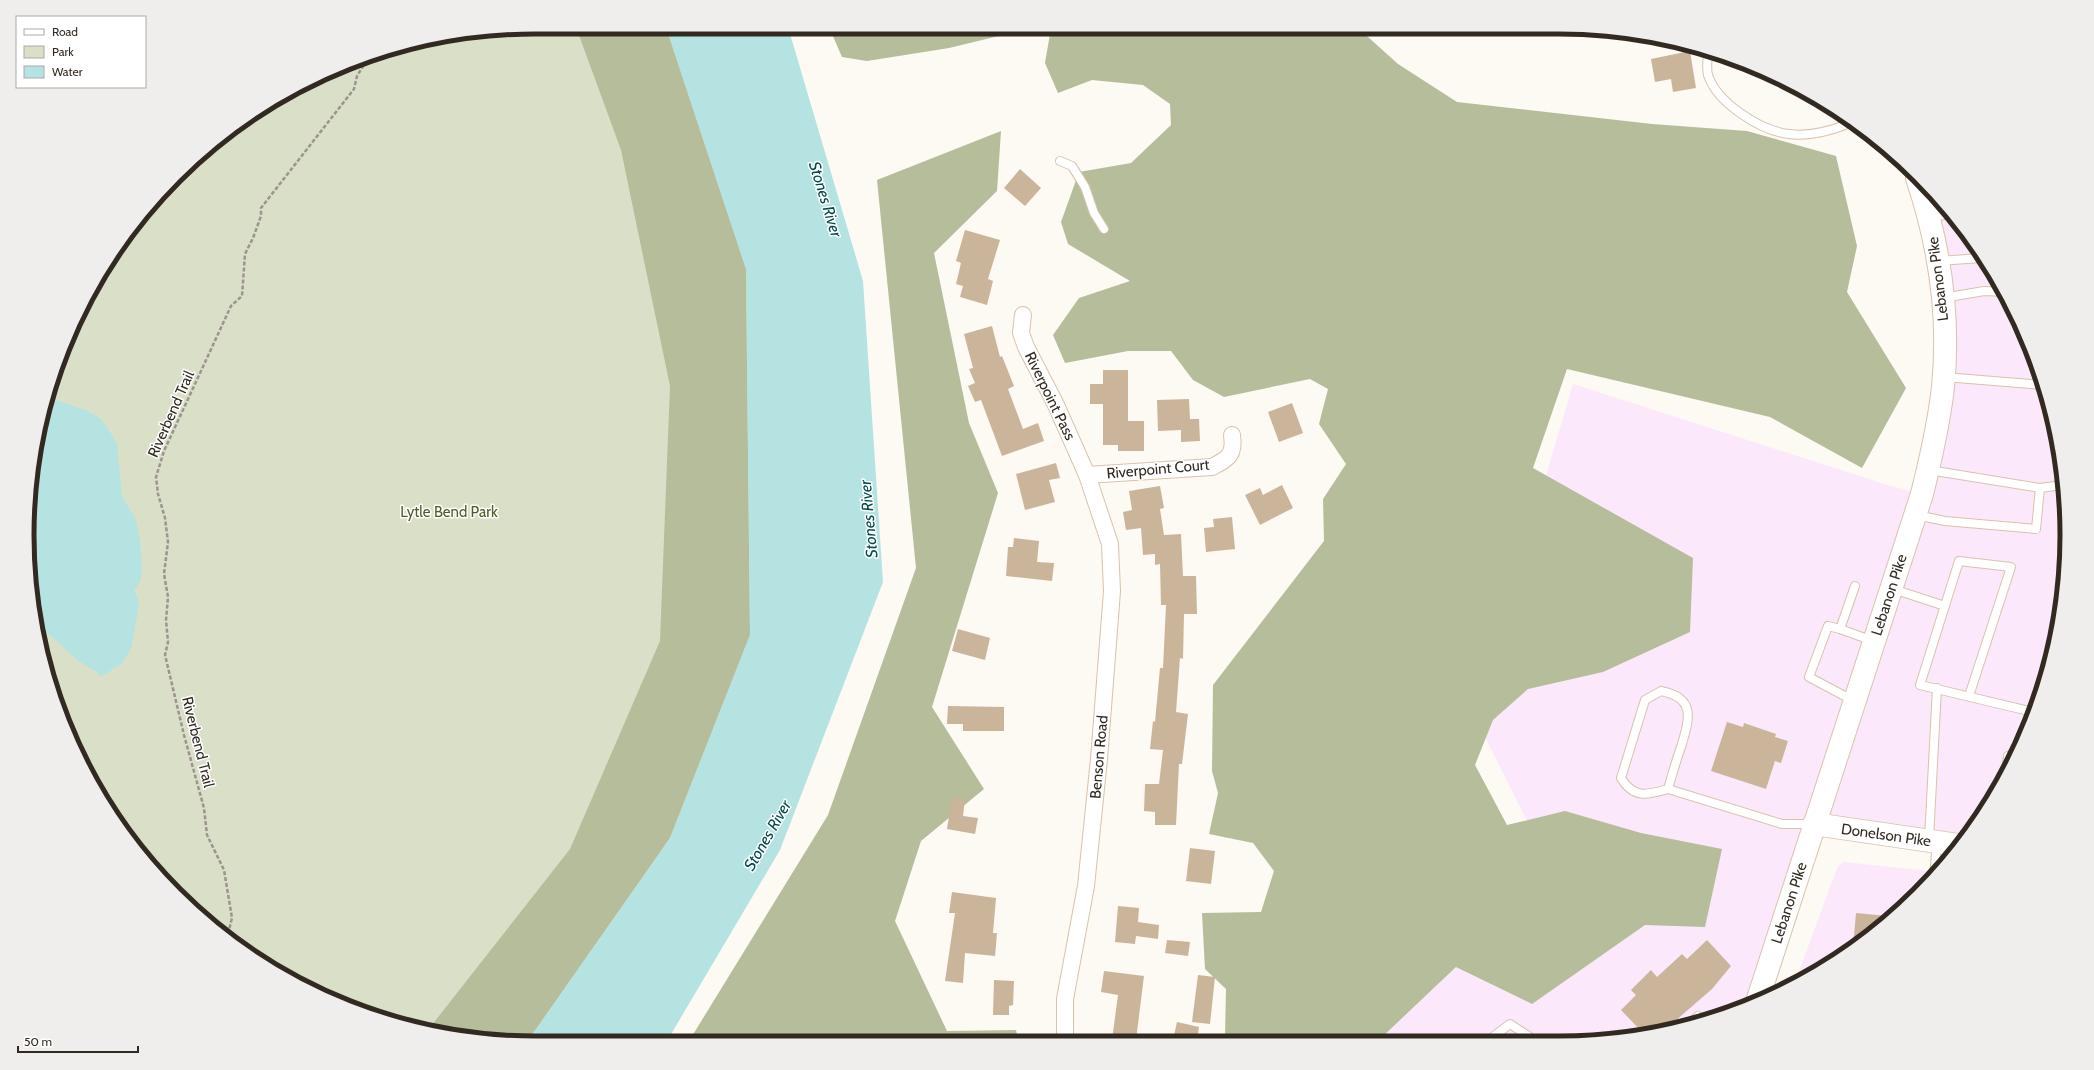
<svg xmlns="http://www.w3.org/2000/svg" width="2094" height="1070" viewBox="0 0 2094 1070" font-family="Cabin,sans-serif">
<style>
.commercial{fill:#fbe9fb}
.green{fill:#dadfc8}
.forest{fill:#b6bd9b}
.water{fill:#b5e3e2}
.building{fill:#cab59b}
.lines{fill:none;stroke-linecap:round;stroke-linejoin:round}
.lane-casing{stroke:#d8c3a9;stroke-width:10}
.street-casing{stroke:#d8c3a9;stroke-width:18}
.secondary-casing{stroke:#d8c3a9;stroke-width:24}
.primary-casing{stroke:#d8c3a9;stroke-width:24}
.path{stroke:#9b958d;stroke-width:2.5;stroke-dasharray:4 2;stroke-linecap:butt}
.lane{stroke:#fff;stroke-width:8}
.street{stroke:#fff;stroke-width:16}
.secondary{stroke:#fff;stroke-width:22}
.primary{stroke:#fff;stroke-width:22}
.labels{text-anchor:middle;stroke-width:3;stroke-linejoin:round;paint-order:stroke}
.street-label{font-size:15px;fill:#322a20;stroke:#fff}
.park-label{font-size:15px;fill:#525b25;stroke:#fff}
.water-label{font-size:16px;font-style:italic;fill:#034a4a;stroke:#fff}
.rim{fill:none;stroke:#322a20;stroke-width:5}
</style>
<rect width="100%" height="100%" fill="#fdf9f3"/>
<!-- commercial -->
<g class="commercial">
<polygon points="1917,178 1941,200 1999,281 2040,372 2063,469 2066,568 2050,667 2015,760 1958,845 1814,824 1753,1004 1626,1039 1380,1039 1456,967 1556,879 1475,717 1573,384 1894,487 1922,494 1943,386"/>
<polygon points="1844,862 1939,872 1841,957 1795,982 1838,866"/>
</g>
<!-- green -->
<polygon class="green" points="535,27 774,27 848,271 646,1042 502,1042 403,1026 310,991 226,938 176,894 113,817 79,759 44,667 31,601 28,502 44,404 66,340 112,253 153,200 226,132 281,95 371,54 436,37"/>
<!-- forest -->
<g class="forest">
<polygon points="576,27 666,27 746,269 750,635 670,838 527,1042 502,1042 428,1030 570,849 660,641 670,386 621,150"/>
<polygon points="829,27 1043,28 1007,34 949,48 867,61 842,57"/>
<polygon points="1051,28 1358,28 1398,64 1457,102 1652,124 1747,131 1836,156 1857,246 1847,292 1906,388 1862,468 1770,417 1567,369 1533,468 1693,558 1690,632 1603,672 1528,689 1493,720 1475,765 1507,825 1565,811 1641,833 1722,849 1705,927 1645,925 1532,1004 1456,967 1380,1039 1247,1040 1225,1037 1226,989 1205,969 1202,913 1261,912 1274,871 1253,843 1209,834 1218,793 1212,771 1213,685 1324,541 1323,499 1346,464 1319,424 1328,389 1310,379 1224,397 1193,380 1171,351 1128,351 1065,363 1053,335 1079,298 1130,281 1068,244 1061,222 1079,172 1131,163 1171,125 1170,104 1143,85 1092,80 1058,93 1045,63"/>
<polygon points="1001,131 997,191 934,253 969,423 998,493 932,707 984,789 921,841 895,921 947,1031 1016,1030 1018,1040 689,1041 828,815 916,568 877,180"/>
</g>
<!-- water -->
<g class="water">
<polygon points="666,27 788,27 863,281 883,582 780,850 667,1041 527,1042 670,838 750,635 746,269"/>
<polygon points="47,397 88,411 102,420 117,443 122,496 136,520 140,540 142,571 140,582 134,591 138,598 139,606 131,649 121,664 101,677 98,673 77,660 56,640 37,625 31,601 28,502"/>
</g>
<!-- building -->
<g class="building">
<polygon points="1690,51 1696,88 1673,92 1671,79 1655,82 1651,59"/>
<polygon points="1020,169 1041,188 1025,206 1004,188"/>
<polygon points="965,230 1000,240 988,279 993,281 987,305 960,297 963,286 956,284 961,263 956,261"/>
<polygon points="992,326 1000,357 1002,356 1014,386 1008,389 1023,429 1038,423 1044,441 1002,456 981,400 975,402 968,386 975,383 969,369 973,368 964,334"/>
<polygon points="1103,370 1128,370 1128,421 1144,421 1144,451 1118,451 1118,445 1103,445 1103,404 1090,404 1090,384 1103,384"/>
<polygon points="1189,399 1190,419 1199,419 1200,441 1181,442 1181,430 1158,431 1157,400"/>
<polygon points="1292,403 1303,433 1279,442 1268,412"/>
<polygon points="1056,463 1060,478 1049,480 1055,502 1025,510 1016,474"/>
<polygon points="1282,485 1293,508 1260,525 1245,495 1260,488 1263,495"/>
<polygon points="1160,486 1164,508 1160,509 1164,535 1181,534 1183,576 1196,576 1197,614 1184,614 1183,659 1180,658 1176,712 1188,714 1182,764 1179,764 1176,825 1155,825 1155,812 1144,811 1145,784 1159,784 1163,750 1150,749 1153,721 1155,722 1160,668 1163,668 1166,605 1161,605 1160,564 1155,565 1155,554 1143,555 1141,528 1126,530 1123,512 1132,510 1129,491"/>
<polygon points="1232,517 1235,549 1206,552 1204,528 1214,527 1213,519"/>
<polygon points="1014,538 1039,541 1037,562 1054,563 1052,581 1006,576 1008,547 1013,547"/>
<polygon points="958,629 990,638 985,660 952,651"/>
<polygon points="948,706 1004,707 1004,731 963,731 963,724 947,724"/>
<polygon points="1727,722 1743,727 1744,723 1776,734 1775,737 1788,741 1781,763 1775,761 1766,789 1711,771"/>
<polygon points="952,797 965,799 963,816 978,818 975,834 947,829"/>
<polygon points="1190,848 1215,851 1211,884 1186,881"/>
<polygon points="952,892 996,898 993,933 997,933 995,956 965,953 963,983 945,981 955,913 949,913"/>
<polygon points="1118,906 1139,908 1138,922 1159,925 1158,939 1136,936 1135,944 1115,942"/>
<polygon points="1856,913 1888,916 1853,947"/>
<polygon points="1167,940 1190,942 1188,956 1165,953"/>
<polygon points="1707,940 1731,966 1712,989 1667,1028 1644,1034 1621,1010 1636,995 1631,990 1651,970 1657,977 1682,954 1687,959"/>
<polygon points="1104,971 1144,976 1136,1040 1112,1040 1118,995 1101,992"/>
<polygon points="1198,975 1215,977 1210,1024 1192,1022"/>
<polygon points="994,980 1014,981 1013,1005 1009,1006 1009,1015 993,1015"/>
<polygon points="1177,1022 1199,1027 1197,1040 1173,1040"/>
</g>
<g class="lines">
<!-- lane casing -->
<g class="lane-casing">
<g id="lane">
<path d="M1708 51C1708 58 1706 68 1708 75 1717 103 1761 131 1789 134 1809 137 1835 130 1852 122"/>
<polyline points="1060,161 1072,166 1085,187 1094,213 1104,229"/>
<polyline points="1930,217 1951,214"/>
<polyline points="1938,261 1982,258"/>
<polyline points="1943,298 1984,291 2004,292"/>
<polyline points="2024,339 2024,336"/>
<polyline points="1944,377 2043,385"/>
<polyline points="2040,488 2063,485"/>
<polyline points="1916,515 1945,521 2036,529 2040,488 1929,470"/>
<polyline points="1893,589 1945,606"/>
<polyline points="1840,629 1873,641"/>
<polyline points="1969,696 2011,567 1959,561 1920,685 2033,712"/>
<polyline points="1854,701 1809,677 1828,626 1840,629 1855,586"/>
<polyline points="2006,773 2008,756"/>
<path d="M1668 789C1672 775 1676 761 1681 747 1689 720 1697 698 1661 691L1645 700 1621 778C1634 799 1647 795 1668 789L1782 824H1813"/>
<polyline points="1929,839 1937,688"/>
<polyline points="1934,876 1937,843"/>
<polyline points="1694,1020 1698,1016"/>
<polyline points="1490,1039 1510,1024 1533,1039"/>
</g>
</g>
<!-- street casing -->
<g class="street-casing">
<g id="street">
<polyline points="1023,315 1021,333 1026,347 1056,405 1087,475 1110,544 1112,591 1099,759 1086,886 1065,999 1065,1040"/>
<path d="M1087 475 1212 467C1228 459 1235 455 1232 435"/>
</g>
</g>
<!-- secondary casing -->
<g class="secondary-casing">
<polyline id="secondary" points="1814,824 1958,845"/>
</g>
<!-- primary casing -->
<g class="primary-casing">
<path id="primary" d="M1757 1002 1922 494C1931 458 1939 423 1943 387 1950 317 1939 244 1917 178"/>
</g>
<!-- path -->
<polyline class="path" points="229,940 228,934 232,918 224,870 207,835 204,808 184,735 165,655 168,642 166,620 168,597 164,574 168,542 165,518 158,494 156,477 164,451 231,306 242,296 245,254 253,238 261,216 261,208 354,89 357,76 370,55"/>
<!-- lane -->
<use href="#lane" class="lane"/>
<!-- street -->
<use href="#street" class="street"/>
<!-- secondary -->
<use href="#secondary" class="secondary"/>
<!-- primary -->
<use href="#primary" class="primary"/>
</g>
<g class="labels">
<!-- street labels -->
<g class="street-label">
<text transform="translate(1938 279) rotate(-97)" y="5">Lebanon Pike</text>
<text transform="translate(1050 396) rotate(64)" y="5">Riverpoint Pass</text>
<text transform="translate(171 414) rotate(-66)" y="5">Riverbend Trail</text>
<text transform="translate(1158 469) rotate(-5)" y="5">Riverpoint Court</text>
<text transform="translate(1889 595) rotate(-72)" y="5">Lebanon Pike</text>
<text transform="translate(198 742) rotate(76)" y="5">Riverbend Trail</text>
<text transform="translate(1099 757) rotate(-85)" y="5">Benson Road</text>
<text transform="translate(1886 835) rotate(8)" y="5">Donelson Pike</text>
<text transform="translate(1789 903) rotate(-72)" y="5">Lebanon Pike</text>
</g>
<!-- park labels -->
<g class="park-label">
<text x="449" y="517">Lytle Bend Park</text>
</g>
<!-- water labels -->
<g class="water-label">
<text transform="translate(826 199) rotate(73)" y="6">Stones River</text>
<text transform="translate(868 519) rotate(-95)" y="6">Stones River</text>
<text transform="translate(767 835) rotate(-60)" y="6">Stones River</text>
</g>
</g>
<!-- crop -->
<path d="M0 0H2094V1070H0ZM535 34H1559A501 501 0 0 1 2060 535V535A501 501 0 0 1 1559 1036H535A501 501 0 0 1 34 535V535A501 501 0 0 1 535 34Z" fill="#efeeed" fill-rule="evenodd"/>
<path class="rim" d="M535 34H1559A501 501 0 0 1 2060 535V535A501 501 0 0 1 1559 1036H535A501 501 0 0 1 34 535V535A501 501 0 0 1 535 34Z"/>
<!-- legend -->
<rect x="16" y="16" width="130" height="72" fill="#ffffff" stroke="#adaaa6"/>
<rect x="24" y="29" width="20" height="6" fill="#ffffff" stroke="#adaaa6"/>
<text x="52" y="36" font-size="12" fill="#322a20">Road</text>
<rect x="24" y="46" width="20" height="12" fill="#dadfc8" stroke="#adaaa6"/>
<text x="52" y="56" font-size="12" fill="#322a20">Park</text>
<rect x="24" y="66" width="20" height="12" fill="#b5e3e2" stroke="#adaaa6"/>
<text x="52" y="76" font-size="12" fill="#322a20">Water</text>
<!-- scale -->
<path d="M18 1046v6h120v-6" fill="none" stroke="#322a20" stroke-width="2"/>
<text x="24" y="1046" font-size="12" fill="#322a20" stroke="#ffffff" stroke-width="3" paint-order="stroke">50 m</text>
</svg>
